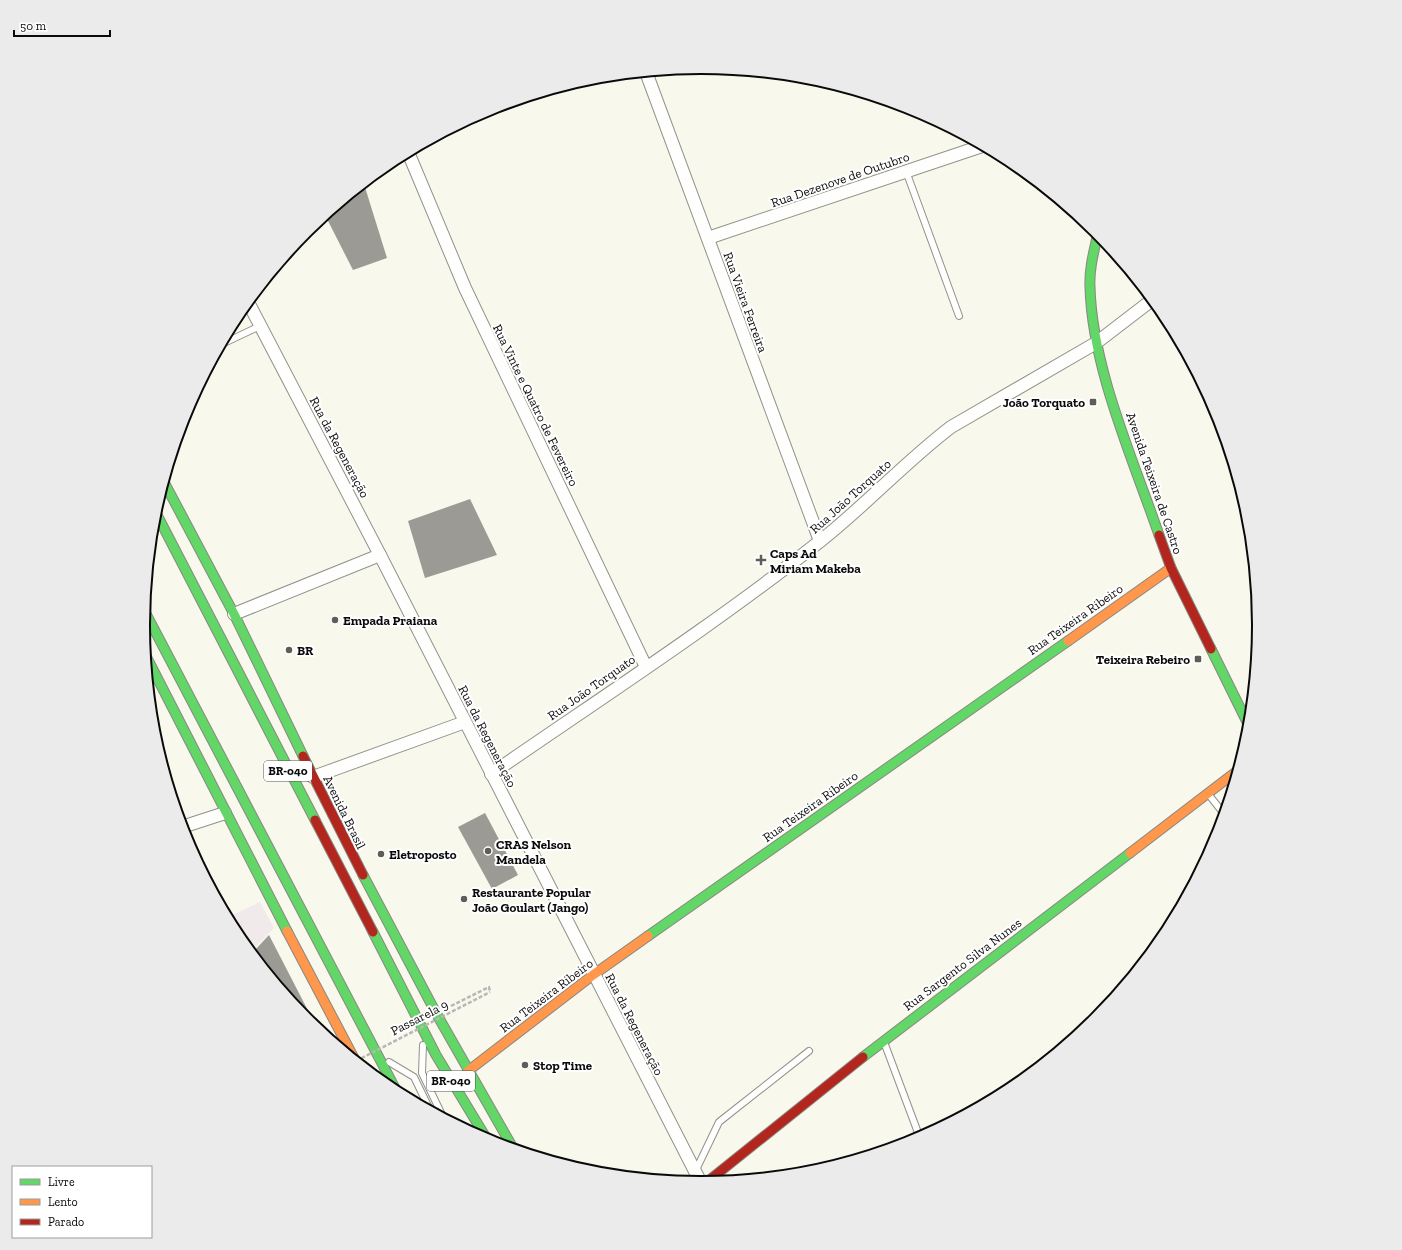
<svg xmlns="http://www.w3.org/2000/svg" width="1402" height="1250" viewBox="0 0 1402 1250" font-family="'Zilla Slab',serif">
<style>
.industrial{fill:#f1eaeb}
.building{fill:#9c9a94}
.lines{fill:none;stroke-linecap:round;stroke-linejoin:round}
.lane-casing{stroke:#92918c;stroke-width:8}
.street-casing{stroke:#92918c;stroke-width:14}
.fast-casing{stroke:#888883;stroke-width:11}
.slow-casing{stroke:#888883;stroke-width:11}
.jam-casing{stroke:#888883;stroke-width:11}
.path{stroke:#b7b7b5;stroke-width:2.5;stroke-dasharray:4 2;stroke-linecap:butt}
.lane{stroke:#fefefc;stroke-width:6}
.street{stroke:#fefefc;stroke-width:12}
.fast{stroke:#63d668;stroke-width:9}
.slow{stroke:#ff974d;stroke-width:9}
.jam{stroke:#b3261e;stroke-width:9}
.path-bridge{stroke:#b7b7b5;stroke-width:2.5;stroke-dasharray:4 2;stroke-linecap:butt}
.poi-dot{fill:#5e5d59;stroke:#fff;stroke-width:1.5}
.labels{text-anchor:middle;stroke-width:4;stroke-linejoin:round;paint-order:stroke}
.shield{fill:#fff;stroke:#545454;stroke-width:1}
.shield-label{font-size:12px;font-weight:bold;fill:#0a0a0a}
.street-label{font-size:13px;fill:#0a0a0a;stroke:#fff}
.poi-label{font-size:13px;font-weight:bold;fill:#0a0a0a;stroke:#fff;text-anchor:start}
.rim{fill:none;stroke:#0a0a0a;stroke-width:2}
</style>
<rect width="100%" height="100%" fill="#f9f8ed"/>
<!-- industrial -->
<polygon class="industrial" points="260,902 274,928 251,952 237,935 228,917"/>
<!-- building -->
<g class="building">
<polygon points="364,184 387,258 353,270 325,215"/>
<polygon points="470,499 497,555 425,578 408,521"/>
<polygon points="485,813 518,875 492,889 458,827"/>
<polygon points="269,935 317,1028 306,1019 252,953"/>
</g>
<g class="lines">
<!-- lane casing -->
<g class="lane-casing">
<g id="lane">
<polyline points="906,171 959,316"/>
<polyline points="222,344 260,326"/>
<polyline points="1209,795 1224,814"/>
<polyline points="884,1042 920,1138"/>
<polyline points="423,1045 422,1073 443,1117"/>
<polyline points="389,1062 414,1077 430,1110"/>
<polyline points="695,1172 719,1122 809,1051"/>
</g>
</g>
<!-- street casing -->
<g class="street-casing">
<g id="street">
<polyline points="646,72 820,541"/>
<polyline points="408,152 465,288 646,667"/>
<polyline points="708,238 982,146"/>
<polyline points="248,302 380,555 701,1183"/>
<polyline points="234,614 380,555"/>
<path d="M491 774C601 698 714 625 819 542 865 506 904 463 951 427L1096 343 1152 300"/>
<polyline points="313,777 465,722"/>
<polyline points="182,827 225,813"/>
</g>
</g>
<!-- fast casing -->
<g class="fast-casing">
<g id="fast">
<path d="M1098 233C1094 251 1089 269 1090 287 1092 368 1133 459 1159 535"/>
<polyline points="164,482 234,614 303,756"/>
<polyline points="155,511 315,820"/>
<polyline points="144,610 397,1092"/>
<polyline points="1211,649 1249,726"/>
<polyline points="146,656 287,931"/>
<polyline points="363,875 436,1013 513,1148"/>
<polyline points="373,932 436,1055 488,1141"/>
<polyline points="648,936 1068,641"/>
<polyline points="863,1057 1130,853"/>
</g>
</g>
<!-- slow casing -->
<g class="slow-casing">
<g id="slow">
<polyline points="1068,641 1171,568"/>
<polyline points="1130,853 1237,771"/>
<polyline points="287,931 355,1060"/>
<polyline points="468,1071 593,975 648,936"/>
</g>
</g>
<!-- jam casing -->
<g class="jam-casing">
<g id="jam">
<polyline points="1159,535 1171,568 1211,649"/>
<polyline points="303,756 363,875"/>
<polyline points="315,820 373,932"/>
<polyline points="707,1182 863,1057"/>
</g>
</g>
<!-- path -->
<polyline class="path" points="451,1006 489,987 490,992"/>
<!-- lane -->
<use href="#lane" class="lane"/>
<!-- street -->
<use href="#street" class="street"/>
<!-- fast -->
<use href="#fast" class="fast"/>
<!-- slow -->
<use href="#slow" class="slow"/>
<!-- jam -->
<use href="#jam" class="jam"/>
<!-- path-bridge -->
<polyline class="path-bridge" points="356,1061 490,992"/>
</g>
<!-- markers -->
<g class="poi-dot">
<rect x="1089" y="398" width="8" height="8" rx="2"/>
<path d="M759 554h4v4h4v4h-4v4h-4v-4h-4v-4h4z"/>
<circle cx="335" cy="620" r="4"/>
<circle cx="289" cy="650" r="4"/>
<rect x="1194" y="655" width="8" height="8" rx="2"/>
<circle cx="488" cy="851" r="4"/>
<circle cx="381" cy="854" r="4"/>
<circle cx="464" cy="899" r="4"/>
<circle cx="525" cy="1065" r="4"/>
</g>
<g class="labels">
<!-- shield labels -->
<g class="shield">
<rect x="264" y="761" width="48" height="20" rx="3"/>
<rect x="427" y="1071" width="48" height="20" rx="3"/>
</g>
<g class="shield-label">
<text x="288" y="775">BR-040</text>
<text x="451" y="1085">BR-040</text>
</g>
<!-- street labels -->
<g class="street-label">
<text transform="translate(840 179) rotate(-19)" y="5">Rua Dezenove de Outubro</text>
<text transform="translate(746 302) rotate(70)" y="5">Rua Vieira Ferreira</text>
<text transform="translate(536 405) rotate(64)" y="5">Rua Vinte e Quatro de Fevereiro</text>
<text transform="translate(340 447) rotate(62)" y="5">Rua da Regeneração</text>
<text transform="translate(1155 483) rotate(71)" y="5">Avenida Teixeira de Castro</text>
<text transform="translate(850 496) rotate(-42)" y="5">Rua João Torquato</text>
<text transform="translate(1075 619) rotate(-35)" y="5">Rua Teixeira Ribeiro</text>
<text transform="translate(591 687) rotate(-35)" y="5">Rua João Torquato</text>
<text transform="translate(488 736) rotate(63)" y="5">Rua da Regeneração</text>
<text transform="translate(810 806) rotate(-35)" y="5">Rua Teixeira Ribeiro</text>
<text transform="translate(345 812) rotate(64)" y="5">Avenida Brasil</text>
<text transform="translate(962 964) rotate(-37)" y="5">Rua Sargento Silva Nunes</text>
<text transform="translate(546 995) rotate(-37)" y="5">Rua Teixeira Ribeiro</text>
<text transform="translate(419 1017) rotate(-27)" y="5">Passarela 9</text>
<text transform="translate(635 1024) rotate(63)" y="5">Rua da Regeneração</text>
</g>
<!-- poi labels -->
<g class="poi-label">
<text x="1085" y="407" text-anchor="end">João Torquato</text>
<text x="770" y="558">Caps Ad<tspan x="770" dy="15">Miriam Makeba</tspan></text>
<text x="343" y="625">Empada Praiana</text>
<text x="297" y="655">BR</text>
<text x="1190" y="664" text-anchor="end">Teixeira Rebeiro</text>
<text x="496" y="849">CRAS Nelson<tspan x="496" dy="15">Mandela</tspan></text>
<text x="389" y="859">Eletroposto</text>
<text x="472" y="897">Restaurante Popular<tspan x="472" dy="15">João Goulart (Jango)</tspan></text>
<text x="533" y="1070">Stop Time</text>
</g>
</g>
<!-- crop -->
<path d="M0 0H1402V1250H0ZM150 625a551 551 0 1 1 1102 0a551 551 0 1 1-1102 0Z" fill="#ebebeb" fill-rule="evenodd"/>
<path class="rim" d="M150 625a551 551 0 1 1 1102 0a551 551 0 1 1-1102 0Z"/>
<!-- legend -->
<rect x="12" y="1166" width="140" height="72" fill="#ffffff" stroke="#9d9d9d"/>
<rect x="20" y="1179" width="20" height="6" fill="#63d668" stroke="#9d9d9d"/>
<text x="48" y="1186" font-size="12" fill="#0a0a0a">Livre</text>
<rect x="20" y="1199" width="20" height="6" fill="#ff974d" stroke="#9d9d9d"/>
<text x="48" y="1206" font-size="12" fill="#0a0a0a">Lento</text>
<rect x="20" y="1219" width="20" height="6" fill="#b3261e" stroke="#9d9d9d"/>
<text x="48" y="1226" font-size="12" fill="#0a0a0a">Parado</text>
<!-- scale -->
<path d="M14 30v6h96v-6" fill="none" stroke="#0a0a0a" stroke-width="2"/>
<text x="20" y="30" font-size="12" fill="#0a0a0a" stroke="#ffffff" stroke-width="3" paint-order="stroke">50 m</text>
</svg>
